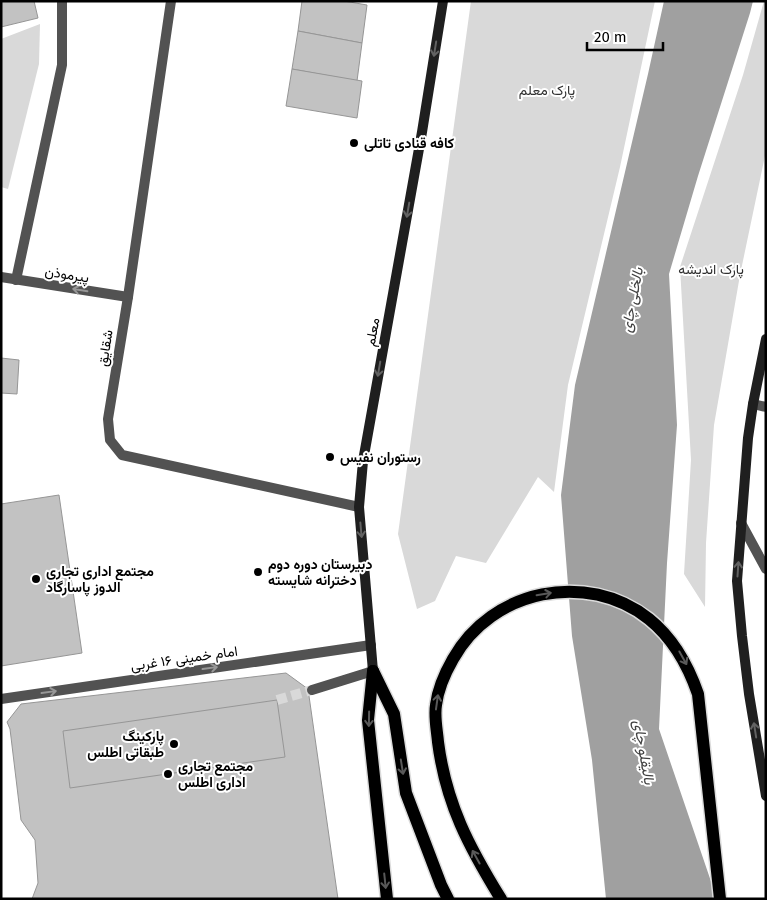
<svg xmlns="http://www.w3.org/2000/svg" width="767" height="900" viewBox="0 0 767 900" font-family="'Fira Sans',Vazirmatn,sans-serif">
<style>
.green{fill:#d9d9d9}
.water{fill:#a0a0a0}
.building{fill:#c2c2c2;stroke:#969696}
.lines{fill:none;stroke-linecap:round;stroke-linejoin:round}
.street-tunnel{stroke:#d9d9d9;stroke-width:10;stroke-dasharray:10 5;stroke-linecap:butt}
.primary-casing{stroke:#dbdbdb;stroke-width:15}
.street{stroke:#525252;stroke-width:10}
.secondary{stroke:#1f1f1f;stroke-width:10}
.primary{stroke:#000;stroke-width:12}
.oneway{stroke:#626262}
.oneway2{stroke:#979797}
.oneway3{stroke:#595959}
.poi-dot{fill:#000;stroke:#fff;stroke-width:2}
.labels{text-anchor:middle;stroke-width:4;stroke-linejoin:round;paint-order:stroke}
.park-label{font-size:14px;fill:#303030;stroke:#fff}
.poi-label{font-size:14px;font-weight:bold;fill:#000;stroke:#fff;text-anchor:start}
.street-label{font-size:14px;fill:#000;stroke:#fff}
.water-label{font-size:15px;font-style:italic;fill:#414141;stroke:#fff}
</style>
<rect width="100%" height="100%" fill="#fff"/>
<!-- green -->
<g class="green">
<polygon points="471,1 655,1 620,167 568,385 554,492 538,477 486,563 456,556 435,601 417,609 398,534"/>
<polygon points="764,1 766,1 766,151 740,275 714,425 706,543 705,607 684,574 691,460 680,267 743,75"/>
<polygon points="40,24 39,64 8,189 1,187 1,39"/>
</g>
<!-- water -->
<polygon class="water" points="664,1 753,1 750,13 698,176 669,274 677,425 667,563 659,729 717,899 606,899 592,760 572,636 561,495 575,385 648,74"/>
<!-- building -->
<g class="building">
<polygon points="1,1 34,1 38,18 1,27"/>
<polygon points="302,1 344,1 367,5 362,43 298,31"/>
<polygon points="298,31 362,43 357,81 292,69"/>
<polygon points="292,69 362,81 357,118 286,106"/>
<polygon points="1,358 19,360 17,394 1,393"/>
<polygon points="59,495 82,653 1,666 1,504"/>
<polygon points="286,673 308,689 338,899 32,899 38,883 35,840 21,820 10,729 7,722 21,704"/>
<polygon points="277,700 285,757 70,788 63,731"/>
</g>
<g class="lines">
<!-- street-tunnel -->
<polyline class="street-tunnel" points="277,700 312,690"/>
<!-- primary casing -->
<g class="primary-casing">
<g id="primary">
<polyline points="373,671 394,714 406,793 441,885 448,899"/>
<polyline points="373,671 368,720 387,899"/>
<path d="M501 899C469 847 446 804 438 742 437 730 434 717 436 705 438 688 445 673 453 659 492 589 587 570 649 619 674 639 688 665 698 694L720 899"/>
</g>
</g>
<!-- street -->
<g class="street">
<polyline points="171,1 128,297 108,419 110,440 122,455 359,507"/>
<polyline points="1,277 128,297"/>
<polyline points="16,280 62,65 62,1"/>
<polyline points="753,404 766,407"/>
<polyline points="741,523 766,569"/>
<polyline points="312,690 373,671"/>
<polyline points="1,699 371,645"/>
</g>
<!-- secondary -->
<g class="secondary">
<polyline points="766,339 753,404 748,438 737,581 742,636 749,694 766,796"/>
<polyline points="373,671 359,507 363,461 422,132 443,1"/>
</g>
<!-- primary -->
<use href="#primary" class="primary"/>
</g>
<!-- one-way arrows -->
<defs><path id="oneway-shaft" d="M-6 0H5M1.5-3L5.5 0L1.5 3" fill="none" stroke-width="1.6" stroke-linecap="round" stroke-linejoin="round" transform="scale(1.25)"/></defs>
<g class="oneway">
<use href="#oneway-shaft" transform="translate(435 49) rotate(99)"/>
<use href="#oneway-shaft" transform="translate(408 210) rotate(100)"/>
<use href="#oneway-shaft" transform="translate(379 369) rotate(100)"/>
<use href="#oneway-shaft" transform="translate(361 530) rotate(85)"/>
<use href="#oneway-shaft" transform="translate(738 569) rotate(-86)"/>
<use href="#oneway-shaft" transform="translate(755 730) rotate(-99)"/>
</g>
<g class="oneway2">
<use href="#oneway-shaft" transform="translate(80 290) rotate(-171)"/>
<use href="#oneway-shaft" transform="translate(210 668) rotate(-8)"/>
<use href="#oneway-shaft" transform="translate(49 692) rotate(-8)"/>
</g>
<g class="oneway3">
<use href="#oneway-shaft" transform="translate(544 594) rotate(-9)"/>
<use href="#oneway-shaft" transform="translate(683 658) rotate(61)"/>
<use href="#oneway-shaft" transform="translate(437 702) rotate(-82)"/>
<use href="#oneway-shaft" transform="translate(369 719) rotate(91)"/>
<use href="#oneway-shaft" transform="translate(402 767) rotate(81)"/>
<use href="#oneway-shaft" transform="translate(476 857) rotate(-119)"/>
<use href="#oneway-shaft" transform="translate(385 881) rotate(84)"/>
</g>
<!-- markers -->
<g class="poi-dot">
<circle cx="354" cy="143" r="5"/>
<circle cx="330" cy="457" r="5"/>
<circle cx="258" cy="572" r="5"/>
<circle cx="36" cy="579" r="5"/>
<circle cx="174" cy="744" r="5"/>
<circle cx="168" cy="774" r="5"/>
</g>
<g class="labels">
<!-- park labels -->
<g class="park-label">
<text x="547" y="95">پارک معلم</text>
<text x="711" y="274">پارک اندیشه</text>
</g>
<!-- poi labels -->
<g class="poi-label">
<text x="364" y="148">کافه قنادی تاتلی</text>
<text x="340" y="462">رستوران نفیس</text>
<text x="268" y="569">دبیرستان دوره دوم<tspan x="268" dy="16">دخترانه شایسته</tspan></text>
<text x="46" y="576">مجتمع اداری تجاری<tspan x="46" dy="16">الدوز پاسارگاد</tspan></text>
<text x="164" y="741" text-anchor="end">پارکینگ<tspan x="164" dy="16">طبقاتی اطلس</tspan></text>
<text x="178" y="771">مجتمع تجاری<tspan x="178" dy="16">اداری اطلس</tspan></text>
</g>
<!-- street labels -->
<g class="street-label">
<text transform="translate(67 274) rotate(9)" y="5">پیرموذن</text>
<text transform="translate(372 332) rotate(-80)" y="5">معلم</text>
<text transform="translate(105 348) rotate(-81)" y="5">شقایق</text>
<text transform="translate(184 658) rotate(-8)" y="5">امام خمینی ۱۶ غربی</text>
</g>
<!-- water labels -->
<g class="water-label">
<text transform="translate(632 300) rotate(-79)" y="5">بالخلی چای</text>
<text transform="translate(644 752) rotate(80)" y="5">بالیقلو چای</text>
</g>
</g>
<!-- border -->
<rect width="767" height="900" fill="none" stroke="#000000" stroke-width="5"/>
<!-- scale -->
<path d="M587 42v8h76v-8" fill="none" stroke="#000000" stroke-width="2.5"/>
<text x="594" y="42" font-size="15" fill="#000000" stroke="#ffffff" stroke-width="4" paint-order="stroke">20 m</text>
</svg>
